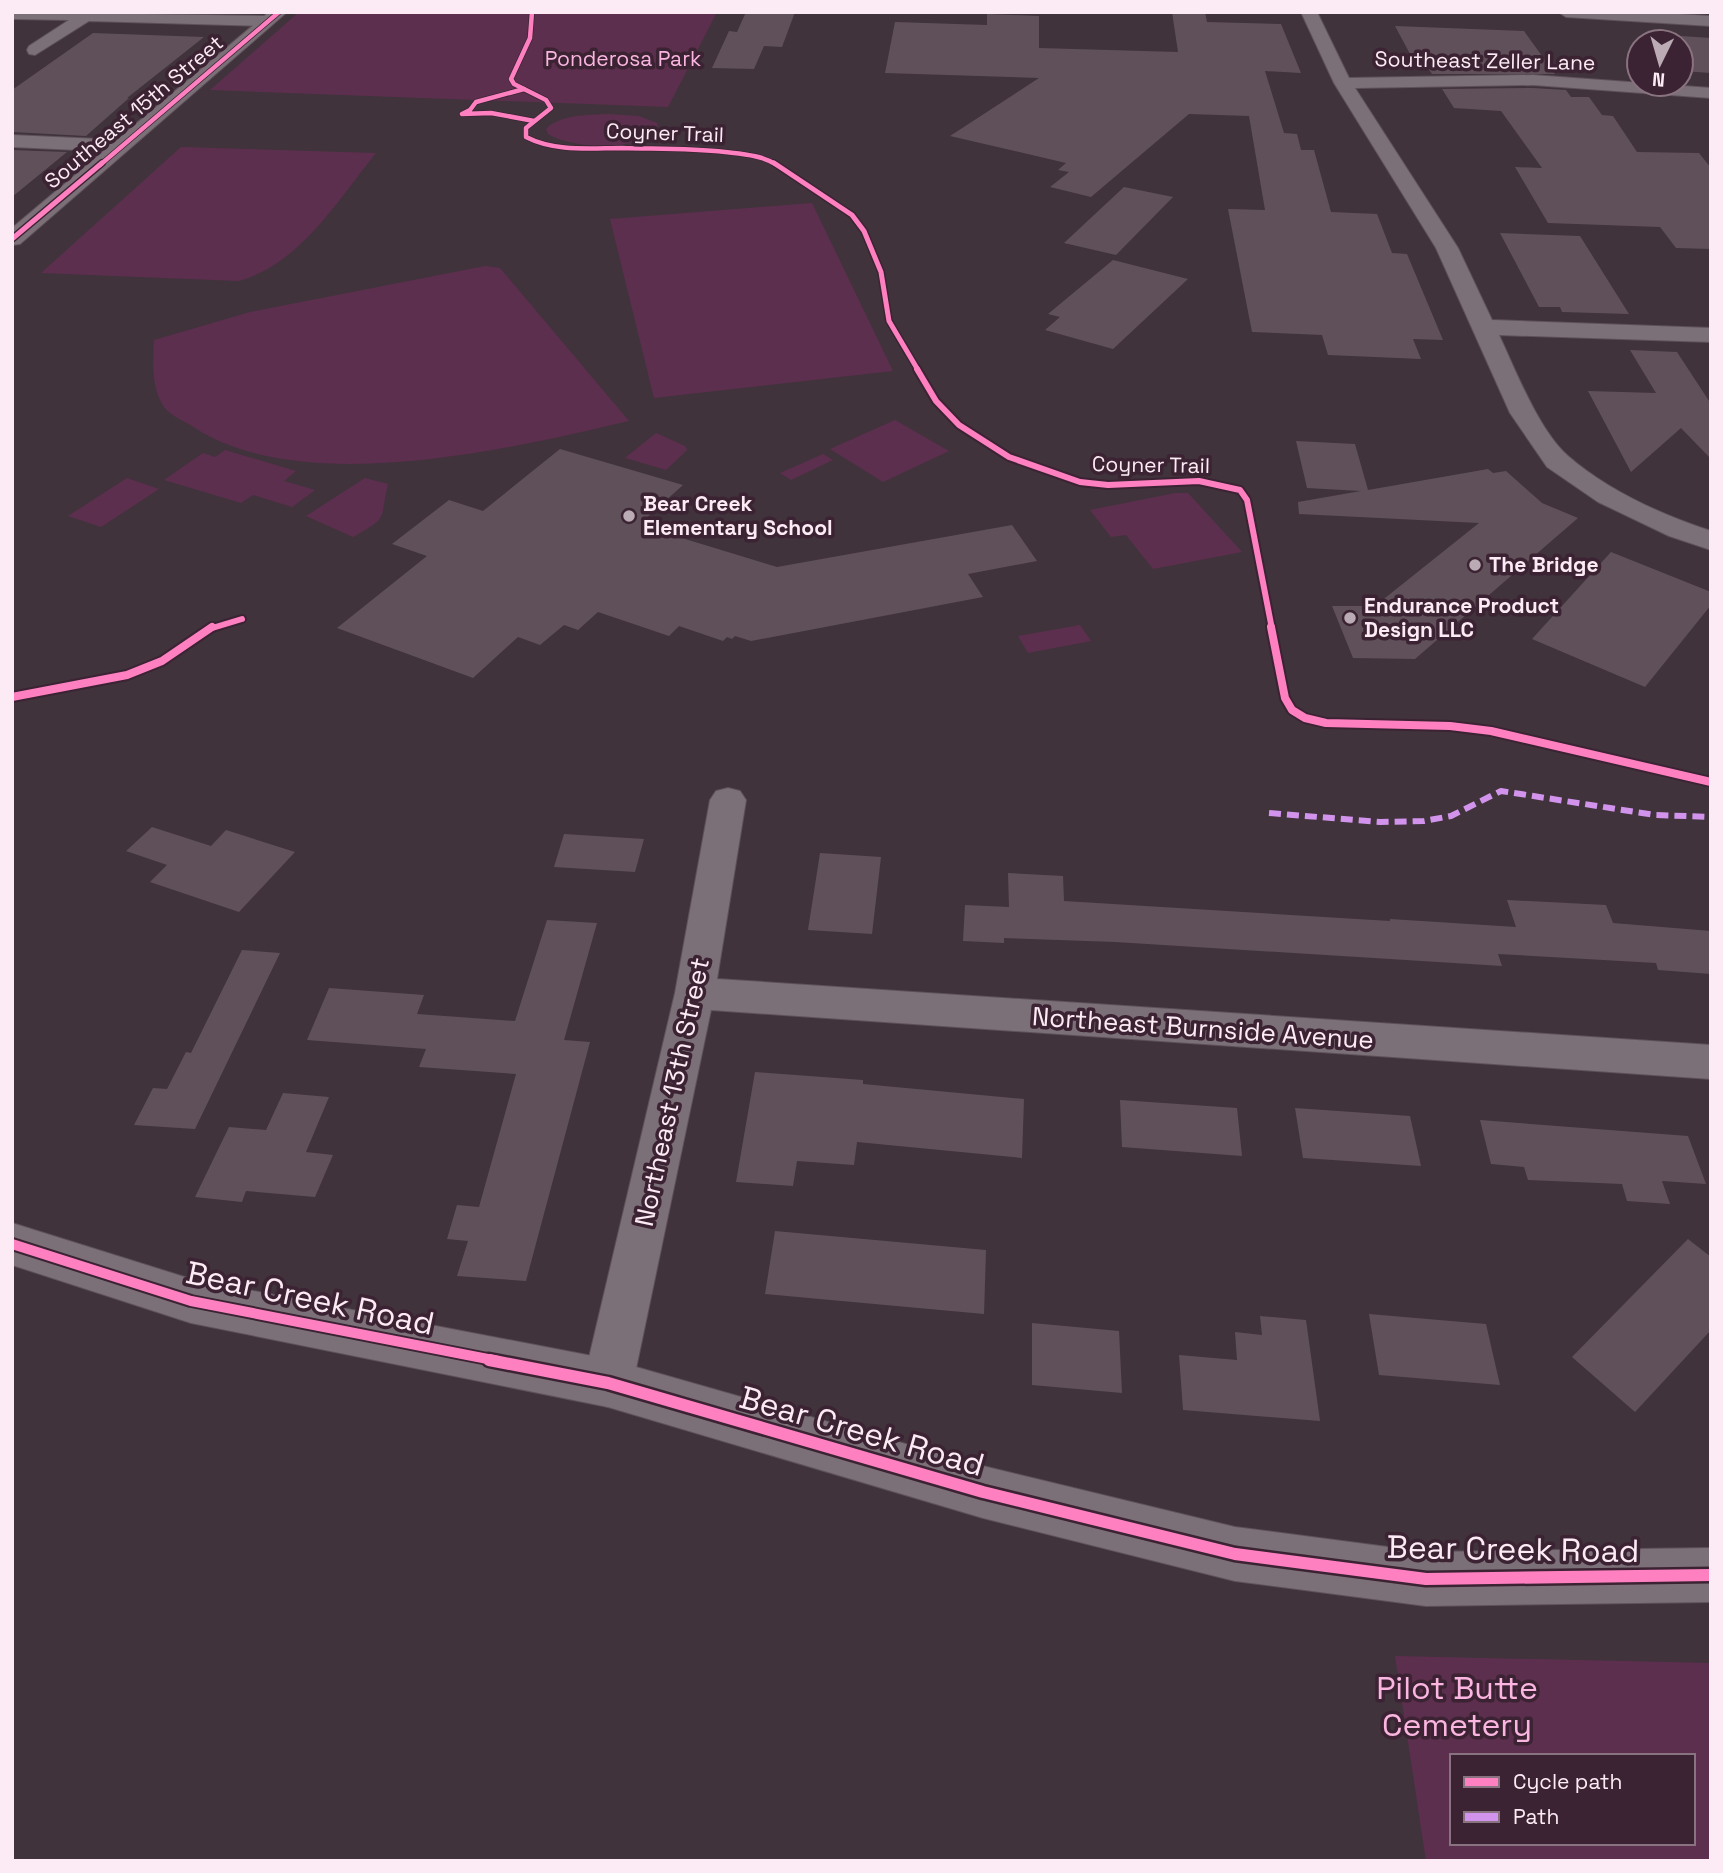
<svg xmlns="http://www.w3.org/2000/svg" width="1723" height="1873" viewBox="0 0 1723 1873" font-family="'Space Grotesk',sans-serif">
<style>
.green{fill:#5d2f4e;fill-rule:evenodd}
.building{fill:#60505a}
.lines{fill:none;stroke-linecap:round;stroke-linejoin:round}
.minor-casing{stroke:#5e515a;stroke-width:2}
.tertiary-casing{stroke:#5e515a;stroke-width:2}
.secondary-casing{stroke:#5e515a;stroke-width:2}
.minor{fill:#7c7078;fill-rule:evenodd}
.tertiary{fill:#7c7078;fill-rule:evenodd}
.secondary{fill:#7c7078;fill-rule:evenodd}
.quiet{stroke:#d193ec;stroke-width:6;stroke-dasharray:12 6;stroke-linecap:butt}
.cycleway-far5-casing{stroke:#3c2333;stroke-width:6}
.cycleway-far4-casing{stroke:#3c2333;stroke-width:8}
.cycleway-far3-casing{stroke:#3c2333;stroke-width:10}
.cycleway-far2-casing{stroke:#3c2333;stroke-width:12}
.cycleway-far1-casing{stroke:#3c2333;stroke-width:14}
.cycleway-casing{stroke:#3c2333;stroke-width:17}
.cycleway-far5{stroke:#ff80c0;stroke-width:4.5}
.cycleway-far4{stroke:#ff80c0;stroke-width:5}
.cycleway-far3{stroke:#ff80c0;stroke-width:6}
.cycleway-far2{stroke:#ff80c0;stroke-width:8}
.cycleway-far1{stroke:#ff80c0;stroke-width:10}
.cycleway{stroke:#ff80c0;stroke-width:12}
.poi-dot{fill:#baabb4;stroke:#3c2333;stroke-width:2.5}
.labels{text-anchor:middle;stroke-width:7;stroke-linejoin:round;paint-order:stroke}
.far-park-label{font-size:21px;fill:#fab5e0;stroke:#3c2333}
.far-street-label{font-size:21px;fill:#fcebf5;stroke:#3c2333}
.far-poi-label{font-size:21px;font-weight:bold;fill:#fcebf5;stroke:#3c2333;text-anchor:start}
.street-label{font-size:26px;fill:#fcebf5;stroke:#3c2333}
.near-street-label{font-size:32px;fill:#fcebf5;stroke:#3c2333}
.near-park-label{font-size:32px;fill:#fab5e0;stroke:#3c2333}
</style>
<rect width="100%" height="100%" fill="#40333c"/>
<!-- green -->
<g class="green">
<polygon points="299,12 717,12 668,107 210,90"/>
<path d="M608 114 639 116 657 123 658 129C638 152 572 149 548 134L546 129C560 114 589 115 608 114Z"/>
<path d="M181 147 376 153C337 201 301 263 239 281L41 273Z"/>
<polygon points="812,203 893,371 654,398 610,219"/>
<path d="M485 266 500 268 629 421C510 449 304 498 195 428 187 422 170 416 164 407 151 388 153 362 154 340L250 312Z"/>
<polygon points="895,420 949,451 883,482 830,449"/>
<polygon points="656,433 685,446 687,450 666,470 625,458"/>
<polygon points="225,450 296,471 284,481 315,490 292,507 253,495 241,503 164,480 203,453 215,457"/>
<polygon points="823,454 833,460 791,480 780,473"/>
<polygon points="127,478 159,489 101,527 68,516"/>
<path d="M365 478 388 484C379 521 390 516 353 537L306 516Z"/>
<polygon points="1175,493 1188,493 1242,552 1153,569 1126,535 1111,537 1090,510"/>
<polygon points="1080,625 1091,641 1028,653 1018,636"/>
<path d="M1395 1656 1711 1663V1861H1426ZM1452 1756H1693V1843H1452Z"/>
</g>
<!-- building -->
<g class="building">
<polygon points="746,12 795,12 782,47 764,46 754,69 712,68 729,31 737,32"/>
<polygon points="1172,12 1205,12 1207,22 1281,24 1301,73 1265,71 1284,133 1297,134 1301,150 1314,150 1331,212 1377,214 1392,253 1407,254 1443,340 1413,339 1421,359 1328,355 1322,335 1252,332 1228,209 1265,210 1249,116 1189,114 1091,197 1050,187 1069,172 1058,170 1066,163 950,136 1039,78 885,73 895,22 987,25 987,14 1039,16 1039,48 1178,52"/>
<polygon points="1395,26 1524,31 1555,74 1432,74 1428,68 1417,67"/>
<polygon points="93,33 204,37 127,98 129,98 86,136 12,132 12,90"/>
<polygon points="1681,36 1711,38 1711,73 1681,71"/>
<polygon points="1533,88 1566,90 1571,97 1589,97 1602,115 1613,116 1637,152 1699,153 1711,168 1711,249 1676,248 1660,227 1548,223 1515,167 1542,168 1501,111 1454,108 1442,89"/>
<polygon points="12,150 67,152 12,197"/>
<polygon points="1124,187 1173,197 1116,255 1064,243"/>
<polygon points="1500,233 1580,236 1629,314 1562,312 1560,307 1539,307"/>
<polygon points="1113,260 1188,279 1113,349 1045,330 1060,317 1048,314"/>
<polygon points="1630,350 1677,352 1711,404 1711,459 1681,428 1631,472 1588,391 1656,393"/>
<polygon points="1296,441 1355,444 1368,490 1488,469 1493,473 1506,471 1542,503 1578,518 1415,659 1353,658 1332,606 1375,606 1479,523 1299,514 1298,502 1361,491 1307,488"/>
<polygon points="560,449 683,485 643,521 653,524 649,528 777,567 1012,525 1037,561 968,574 983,597 751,641 735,636 732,639 727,637 723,641 679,626 669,636 598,612 578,630 564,625 540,645 518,637 473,678 337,628 427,556 392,544 449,500 483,511"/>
<polygon points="1611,552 1711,592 1711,605 1645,687 1532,639"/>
<polygon points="152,827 211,846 226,830 295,852 239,912 150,882 167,865 126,851"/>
<polygon points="564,834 644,839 635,872 554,867"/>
<polygon points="820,853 881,857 872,934 808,930"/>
<polygon points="1008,873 1063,876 1064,901 1390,921 1390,919 1516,927 1507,900 1606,905 1613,923 1711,931 1711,974 1658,970 1656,963 1498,954 1502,966 1115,942 1004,938 1004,943 963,941 965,905 1009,907"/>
<polygon points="547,920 597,923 564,1040 590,1042 526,1281 457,1276 468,1241 447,1239 457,1205 479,1207 516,1074 419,1067 426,1049 307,1040 329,988 424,995 417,1014 515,1021"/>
<polygon points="242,950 280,953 195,1129 134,1125 153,1088 167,1089 186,1052 191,1053"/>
<polygon points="755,1072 863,1080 863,1084 1024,1099 1022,1158 857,1142 854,1165 797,1161 793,1186 736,1182"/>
<polygon points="283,1093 329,1097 306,1152 333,1155 315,1197 246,1191 242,1202 195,1197 229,1127 266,1130"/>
<polygon points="1120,1100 1237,1108 1242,1156 1122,1147"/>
<polygon points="1295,1108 1410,1116 1421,1166 1303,1158"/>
<polygon points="1480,1120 1688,1136 1706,1184 1662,1181 1670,1204 1627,1201 1622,1184 1528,1180 1524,1167 1491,1164"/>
<polygon points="775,1231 986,1250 984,1314 765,1294"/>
<polygon points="1688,1239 1711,1257 1711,1330 1635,1412 1572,1357"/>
<polygon points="1369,1314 1486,1324 1500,1385 1379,1375"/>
<polygon points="1260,1316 1306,1320 1320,1421 1183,1410 1179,1355 1237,1360 1235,1332 1262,1335"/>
<polygon points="1032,1323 1119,1331 1122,1393 1032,1385"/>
</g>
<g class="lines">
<!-- minor casing -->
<g class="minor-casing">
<g id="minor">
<polygon points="12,12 268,16 276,21 268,26 89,21 35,55 29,54 27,50 29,46 69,20 12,19"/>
<path d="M1301 12H1317L1349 78 1533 75 1711 88V98L1533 85 1355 88 1458 248 1492 320 1711 328V342L1499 335C1515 369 1539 431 1568 456 1607 490 1662 515 1711 531V550L1669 536 1598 502 1547 467 1510 413 1436 248 1334 83Z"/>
<polygon points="1558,12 1647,12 1711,16 1711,26 1566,17"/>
<polygon points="12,135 121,140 131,146 121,152 12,147"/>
<polygon points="728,788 740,791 746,800 717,979 1711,1045 1711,1079 711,1010 633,1383 625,1400 608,1407 591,1400 583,1383 675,993 710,800 716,791"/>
</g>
</g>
<!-- tertiary casing -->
<g class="tertiary-casing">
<polygon id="tertiary" points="12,1223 191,1279 608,1359 983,1466 1235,1527 1426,1552 1711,1548 1711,1602 1426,1606 1235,1581 983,1518 608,1407 191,1323 12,1265"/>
</g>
<!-- secondary casing -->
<g class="secondary-casing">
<polygon id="secondary" points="269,12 287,12 20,244 12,245 12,228"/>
</g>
<!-- minor -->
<use href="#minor" class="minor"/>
<!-- tertiary -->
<use href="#tertiary" class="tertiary"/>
<!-- secondary -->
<use href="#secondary" class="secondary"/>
<!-- quiet -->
<polyline class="quiet" points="1269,813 1380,822 1424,821 1451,816 1501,791 1655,815 1711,817"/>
<!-- cycleway-far5 casing -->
<g class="cycleway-far5-casing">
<g id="cycleway-far5">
<path d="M532 12 530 38 511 79 514 84 546 100 551 108 526 128V137C555 152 590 148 622 148 656 149 690 148 725 152 742 154 762 155 777 165"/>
<polyline points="524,89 476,102 470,110 462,114 491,113 534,121"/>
<polyline points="100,165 279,12"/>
</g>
</g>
<!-- cycleway-far4 casing -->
<g class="cycleway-far4-casing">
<g id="cycleway-far4">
<polyline points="774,163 852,215 864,231 881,272 889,321 918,370"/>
<polyline points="12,239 102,163"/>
</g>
</g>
<!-- cycleway-far3 casing -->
<g class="cycleway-far3-casing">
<g id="cycleway-far3">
<polyline points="917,369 936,401 959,425 1009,457 1080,482 1108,485 1199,481 1240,490 1247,500 1272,629"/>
<polyline points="209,629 242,619"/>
</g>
</g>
<!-- cycleway-far2 casing -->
<g class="cycleway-far2-casing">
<g id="cycleway-far2">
<polyline points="1271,627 1285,698 1292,710 1305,718 1326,723 1450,726 1491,731 1711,782"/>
<polyline points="12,697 127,675 162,661 212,627"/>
</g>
</g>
<!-- cycleway-far1 casing -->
<g class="cycleway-far1-casing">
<polyline id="cycleway-far1" points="12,1244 191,1301 498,1361"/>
</g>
<!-- cycleway casing -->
<g class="cycleway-casing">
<polyline id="cycleway" points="489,1360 608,1383 983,1492 1235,1554 1426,1579 1711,1575"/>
</g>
<!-- cycleway-far5 -->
<use href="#cycleway-far5" class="cycleway-far5"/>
<!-- cycleway-far4 -->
<use href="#cycleway-far4" class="cycleway-far4"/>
<!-- cycleway-far3 -->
<use href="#cycleway-far3" class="cycleway-far3"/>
<!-- cycleway-far2 -->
<use href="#cycleway-far2" class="cycleway-far2"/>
<!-- cycleway-far1 -->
<use href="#cycleway-far1" class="cycleway-far1"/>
<!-- cycleway -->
<use href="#cycleway" class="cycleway"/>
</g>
<!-- markers -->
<g class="poi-dot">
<circle cx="629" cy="516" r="7"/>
<circle cx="1475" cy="565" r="7"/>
<circle cx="1350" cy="618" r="7"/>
</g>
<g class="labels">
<!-- far-park labels -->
<g class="far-park-label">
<text x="623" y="66">Ponderosa Park</text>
</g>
<!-- far-street labels -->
<g class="far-street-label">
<text transform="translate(1485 61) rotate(1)" y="7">Southeast Zeller Lane</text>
<text transform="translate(134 112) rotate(-40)" y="7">Southeast 15th Street</text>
<text transform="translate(665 133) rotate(2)" y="7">Coyner Trail</text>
<text transform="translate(1151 465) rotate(1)" y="7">Coyner Trail</text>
</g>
<!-- far-poi labels -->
<g class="far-poi-label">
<text x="643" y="511">Bear Creek<tspan x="643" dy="24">Elementary School</tspan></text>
<text x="1489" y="572">The Bridge</text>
<text x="1364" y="613">Endurance Product<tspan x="1364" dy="24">Design LLC</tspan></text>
</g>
<!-- street labels -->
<g class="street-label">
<text transform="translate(1203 1028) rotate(4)" y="9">Northeast Burnside Avenue</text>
<text transform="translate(672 1092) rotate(-78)" y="9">Northeast 13th Street</text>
</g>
<!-- near-street labels -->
<g class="near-street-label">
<text transform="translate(310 1298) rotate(12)" y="11">Bear Creek Road</text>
<text transform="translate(862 1431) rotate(16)" y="11">Bear Creek Road</text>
<text transform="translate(1513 1549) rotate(1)" y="11">Bear Creek Road</text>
</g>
<!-- near-park labels -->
<g class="near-park-label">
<text x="1457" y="1699">Pilot Butte<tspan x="1457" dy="37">Cemetery</tspan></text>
</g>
</g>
<!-- border -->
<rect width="1723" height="1873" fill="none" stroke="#fcebf5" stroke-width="28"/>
<!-- legend -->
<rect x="1450" y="1754" width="245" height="91" fill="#3c2333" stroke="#897381" stroke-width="2"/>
<rect x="1464" y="1777" width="35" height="10" fill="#ff80c0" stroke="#897381" stroke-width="2"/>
<text x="1513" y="1789" font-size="21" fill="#fcebf5">Cycle path</text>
<rect x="1464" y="1812" width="35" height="10" fill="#d193ec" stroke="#897381" stroke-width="2"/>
<text x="1513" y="1824" font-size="21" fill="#fcebf5">Path</text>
<!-- north arrow -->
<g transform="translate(1660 63) rotate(185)"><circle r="33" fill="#3c2333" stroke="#897381" stroke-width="2"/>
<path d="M0-5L12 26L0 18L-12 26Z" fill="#baabb4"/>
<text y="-10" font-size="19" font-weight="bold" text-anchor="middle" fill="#fcebf5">N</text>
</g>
</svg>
